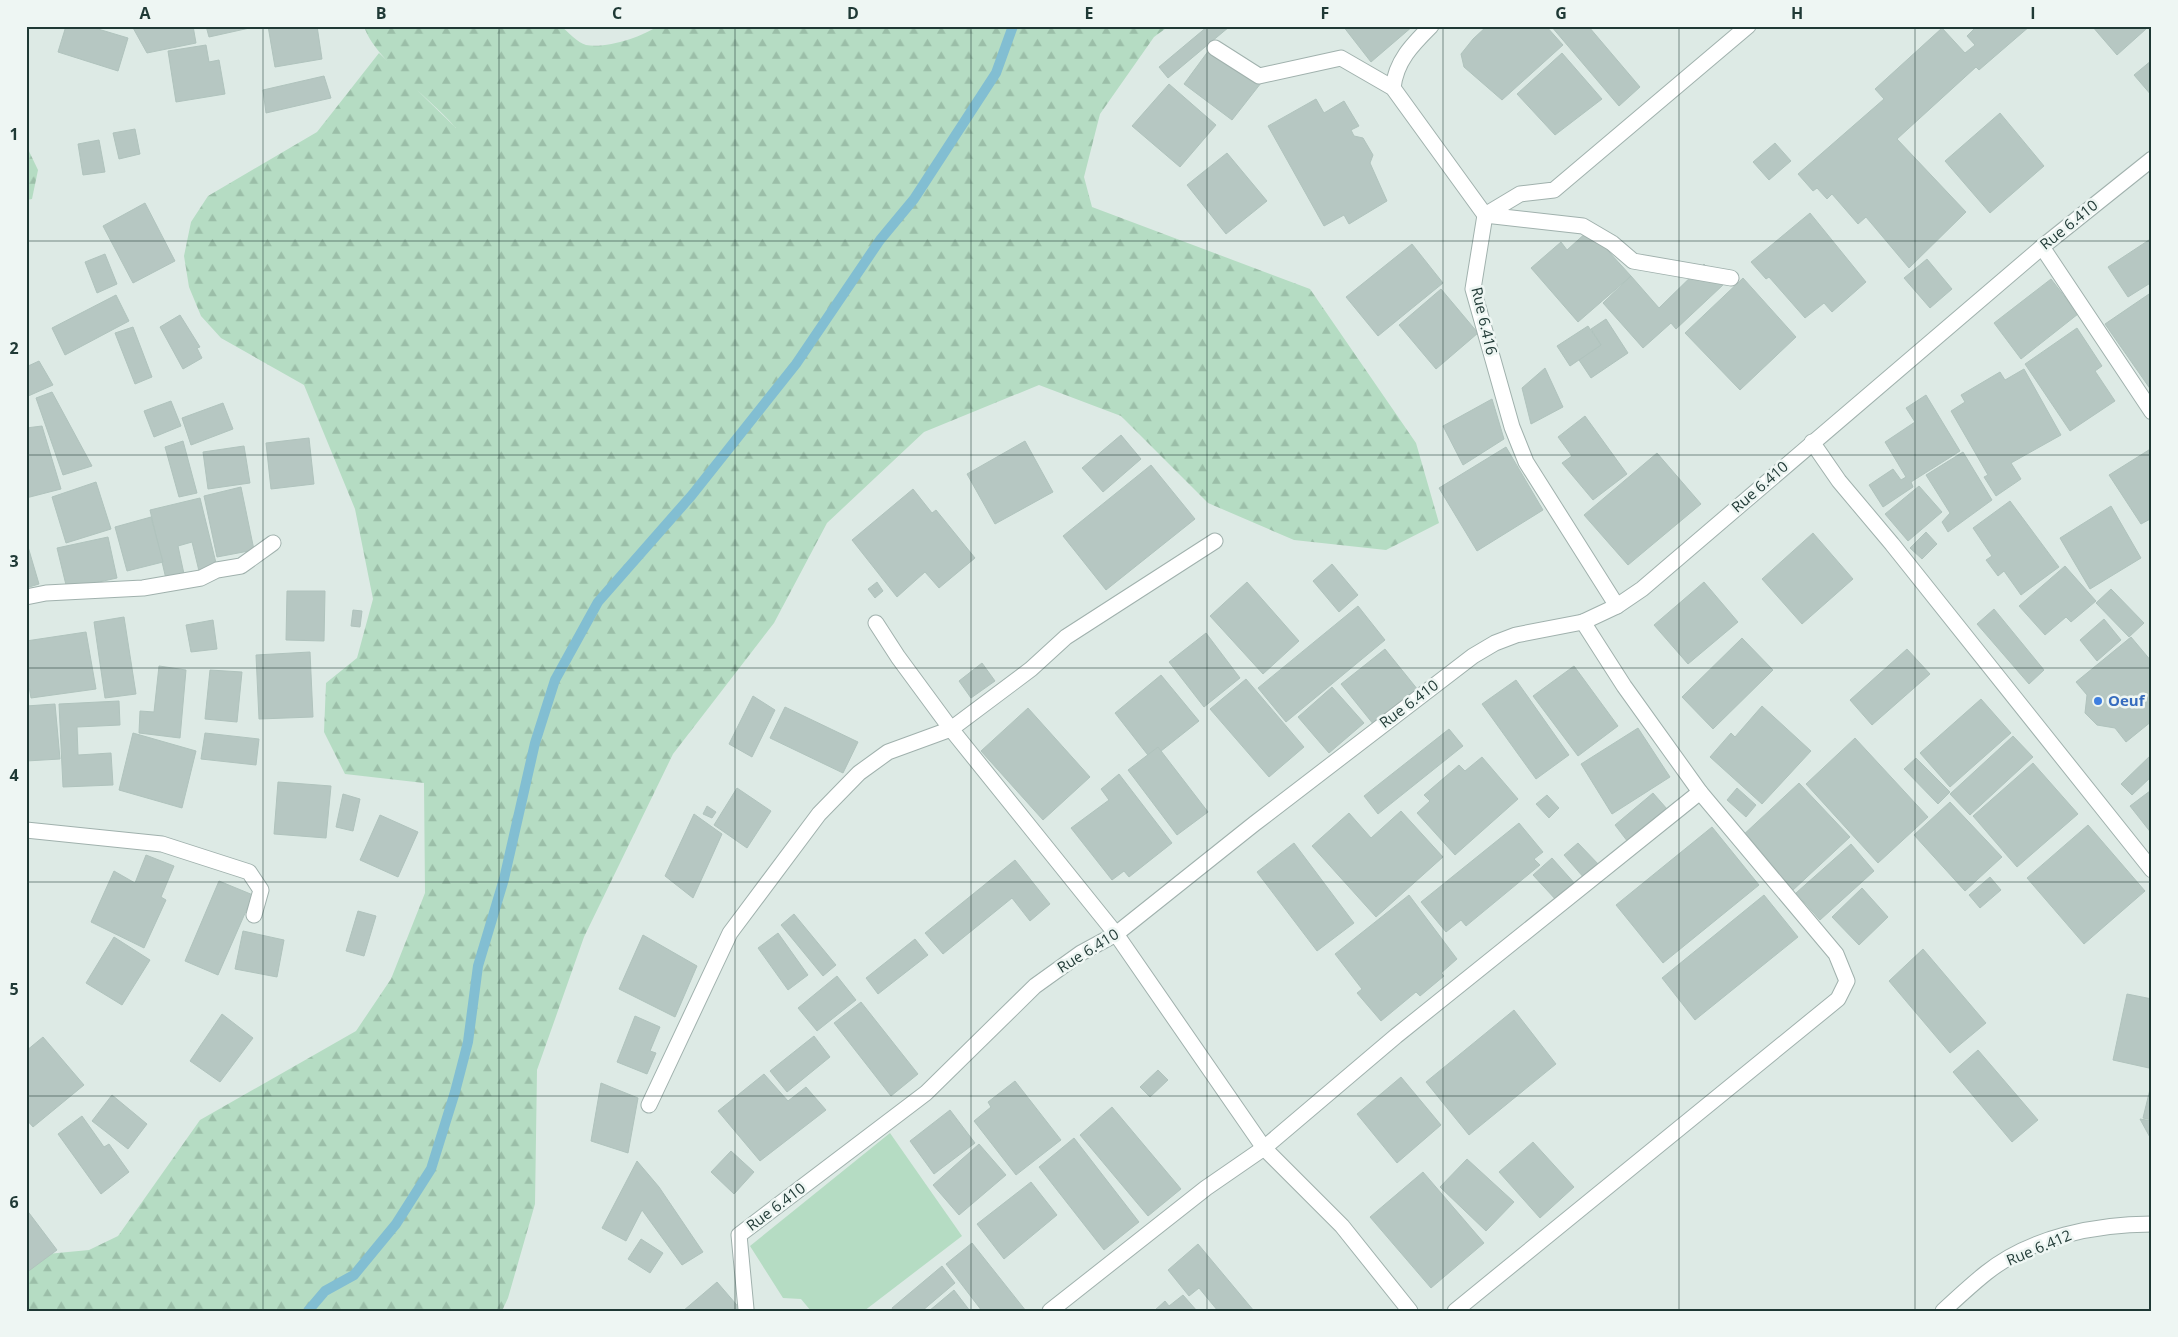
<svg xmlns="http://www.w3.org/2000/svg" width="2178" height="1337" viewBox="0 0 2178 1337" font-family="'Open Sans',sans-serif">
<style>
.grass{fill:#b5dcc3}
.forest{fill:url(#forest-firs)}
.lines{fill:none;stroke-linecap:round;stroke-linejoin:round}
.stream{stroke:#82bed2;stroke-width:10}
.building{fill:#b6c7c2;stroke:#b0c3bd}
.street-casing{stroke:#a0b1ad;stroke-width:17}
.street{stroke:#fff;stroke-width:15}
.grid{fill:none;stroke:#1f3935;stroke-width:1;stroke-opacity:0.55}
.shop-dot{fill:#3f7fe0;stroke:#eef6f3;stroke-width:2}
.labels{text-anchor:middle;stroke-width:5;stroke-linejoin:round;paint-order:stroke}
.street-label{font-size:15px;fill:#1f3935;stroke:#eef6f3}
.shop-label{font-size:15px;font-weight:bold;fill:#366cbe;stroke:#eef6f3;text-anchor:start}
.neatline{fill:none;stroke:#1f3935;stroke-width:2}
.grid-label{font-size:16px;text-anchor:middle;font-weight:bold;fill:#1f3935}
</style>
<defs>
<pattern id="forest-firs" width="22" height="20" patternUnits="userSpaceOnUse" patternTransform="scale(1.25)"><rect width="22" height="20" fill="#b5dcc3"/><path d="M5 1l3.5 6h-7zM16 11l3.5 6h-7z" fill="#9bbea8"/></pattern>
</defs>
<rect width="100%" height="100%" fill="#ddeae5"/>
<!-- grass -->
<polygon class="grass" points="890,1133 962,1236 864,1311 811,1311 801,1299 783,1298 750,1246"/>
<!-- forest -->
<g class="forest">
<path d="M364 26H561C567 31 578 43 586 45 606 49 642 37 658 26H1169L1154 37 1100 114 1084 177 1092 207 1310 289 1416 443 1439 523 1386 550 1294 540 1208 503 1121 416 1039 385 924 432 827 523 774 623 673 754 584 937 537 1070 535 1204 508 1298 502 1311H26V1256L89 1250 118 1236 200 1120 356 1031 391 979 425 893 424 783 345 774 324 732 326 683 357 658 373 599 355 509 304 385 221 338 201 316 189 287 184 256 191 222 208 196 317 132 379 53 456 128C434 101 373 58 364 26Z"/>
<polygon points="26,145 38,170 32,199 26,200"/>
</g>
<g class="lines">
<!-- stream -->
<polyline class="stream" points="308,1311 325,1291 354,1275 396,1224 431,1169 455,1092 468,1042 478,966 504,879 535,743 555,680 598,602 692,495 796,364 880,240 914,199 996,73 1013,26"/>
</g>
<!-- building -->
<g class="building">
<polygon points="66,26 88,26 128,38 118,71 58,52"/>
<polygon points="132,26 193,26 196,43 147,53"/>
<polygon points="206,26 254,26 254,27 209,37"/>
<polygon points="268,26 317,26 322,59 275,67"/>
<polygon points="1208,26 1229,27 1168,78 1159,67"/>
<polygon points="1343,26 1413,26 1371,62"/>
<polygon points="1487,26 1546,26 1563,45 1502,100 1464,67 1461,54 1473,39"/>
<polygon points="1551,26 1590,26 1589,27 1640,87 1619,106"/>
<polygon points="1977,26 2030,26 1979,70 1976,67 1897,139 1966,212 1909,268 1866,217 1858,224 1832,194 1827,199 1817,188 1813,191 1798,174 1884,99 1875,89 1942,28 1965,53 1975,45 1967,36"/>
<polygon points="2092,26 2143,26 2146,29 2117,55"/>
<polygon points="206,45 209,62 219,60 225,94 176,102 168,51"/>
<polygon points="1212,46 1261,83 1232,120 1184,84"/>
<polygon points="1562,53 1602,99 1555,135 1517,94"/>
<polygon points="2152,60 2152,96 2134,75"/>
<polygon points="324,76 331,98 266,113 263,90"/>
<polygon points="1169,84 1216,125 1180,167 1132,126"/>
<polygon points="1316,99 1324,113 1344,101 1359,126 1351,130 1354,136 1363,138 1373,155 1370,163 1387,201 1349,224 1344,215 1324,226 1268,126"/>
<polygon points="2000,113 2044,166 1990,213 1945,161"/>
<polygon points="135,129 140,154 119,159 113,133"/>
<polygon points="99,140 105,172 83,175 78,144"/>
<polygon points="1775,143 1791,161 1769,180 1753,162"/>
<polygon points="1227,153 1267,201 1226,234 1187,185"/>
<polygon points="145,203 175,261 133,283 103,226"/>
<polygon points="1810,213 1866,282 1832,312 1824,303 1805,318 1769,277 1766,279 1751,262"/>
<polygon points="1589,230 1631,276 1578,322 1531,268 1561,242 1567,250"/>
<polygon points="2152,238 2152,282 2128,297 2108,267"/>
<polygon points="1412,244 1443,283 1378,336 1346,297"/>
<polygon points="105,254 117,284 97,293 85,262"/>
<polygon points="1927,259 1952,289 1930,308 1904,278"/>
<polygon points="1704,264 1723,285 1676,329 1671,323 1643,348 1603,303 1631,276 1659,308"/>
<polygon points="1743,278 1796,337 1740,390 1685,333"/>
<polygon points="2051,279 2078,314 2021,359 1994,323"/>
<polygon points="1441,289 1478,333 1436,369 1399,325"/>
<polygon points="2152,292 2152,389 2151,390 2105,324"/>
<polygon points="116,295 129,321 65,355 52,328"/>
<polygon points="180,315 200,347 197,348 202,358 183,369 160,327"/>
<polygon points="1606,319 1628,353 1591,378 1579,360 1601,345 1591,329"/>
<polygon points="1588,326 1601,345 1570,366 1557,346"/>
<polygon points="133,327 152,377 135,384 115,333"/>
<polygon points="2077,328 2102,366 2095,371 2115,401 2070,431 2025,364"/>
<polygon points="39,361 53,385 26,397 26,367"/>
<polygon points="1545,368 1563,407 1531,424 1522,388"/>
<polygon points="2024,369 2061,435 2011,463 2021,479 1996,496 1984,477 1988,475 1951,411 1965,402 1961,395 2000,372 2005,380"/>
<polygon points="52,392 92,466 63,475 36,398"/>
<polygon points="1926,395 1960,451 1911,482 1913,487 1883,507 1869,485 1893,469 1901,480 1906,477 1885,442 1915,422 1906,408"/>
<polygon points="1492,399 1504,439 1463,465 1443,426"/>
<polygon points="171,401 181,426 154,437 144,411"/>
<polygon points="223,403 233,429 191,445 182,418"/>
<polygon points="1585,416 1627,474 1593,500 1562,463 1572,456 1558,437"/>
<polygon points="42,426 61,489 26,498 26,428"/>
<polygon points="1121,435 1141,459 1103,492 1082,468"/>
<polygon points="309,438 314,484 271,489 266,443"/>
<polygon points="183,441 197,493 179,497 165,447"/>
<polygon points="1025,441 1053,492 995,524 967,474"/>
<polygon points="244,446 250,483 208,489 203,452"/>
<polygon points="1506,447 1543,510 1477,551 1439,488"/>
<polygon points="2152,448 2152,518 2141,524 2109,475"/>
<polygon points="1963,452 1992,500 1948,532 1942,522 1950,513 1926,475"/>
<polygon points="1657,453 1701,504 1628,565 1584,515"/>
<polygon points="1151,465 1195,519 1106,590 1063,536"/>
<polygon points="96,482 111,529 66,543 52,497"/>
<polygon points="1919,486 1942,512 1908,541 1885,514"/>
<polygon points="241,487 254,550 217,557 204,496"/>
<polygon points="913,489 932,513 936,510 975,558 939,588 925,572 897,597 852,540"/>
<polygon points="200,498 217,567 199,571 192,542 178,546 184,574 166,579 150,510"/>
<polygon points="2010,501 2059,567 2021,595 2004,571 1998,576 1986,560 1992,556 1973,528"/>
<polygon points="2111,506 2141,558 2090,589 2060,538"/>
<polygon points="151,517 163,562 127,571 115,527"/>
<polygon points="1926,532 1937,544 1922,559 1910,548"/>
<polygon points="1813,533 1853,579 1802,624 1762,579"/>
<polygon points="108,537 117,578 67,589 57,548"/>
<polygon points="26,540 39,584 26,588"/>
<polygon points="1332,564 1358,595 1339,612 1313,581"/>
<polygon points="2065,566 2096,601 2071,622 2066,617 2045,635 2019,606"/>
<polygon points="877,582 883,591 875,598 868,589"/>
<polygon points="1247,582 1299,641 1263,674 1210,616"/>
<polygon points="1704,582 1738,622 1688,664 1654,625"/>
<polygon points="2111,589 2144,623 2129,637 2096,603"/>
<polygon points="287,591 325,591 324,641 286,640"/>
<polygon points="1358,606 1385,640 1286,722 1258,688"/>
<polygon points="1994,609 2044,670 2029,684 1977,624"/>
<polygon points="353,610 362,611 360,627 351,626"/>
<polygon points="124,617 136,694 105,698 94,622"/>
<polygon points="2104,619 2121,640 2097,661 2080,640"/>
<polygon points="213,620 217,649 191,652 186,625"/>
<polygon points="86,632 96,689 31,698 26,668 26,641"/>
<polygon points="1206,633 1240,678 1204,707 1169,662"/>
<polygon points="2131,637 2152,662 2152,721 2126,742 2115,728 2097,725 2085,713 2087,695 2076,682"/>
<polygon points="1742,638 1773,670 1713,729 1682,697"/>
<polygon points="1385,649 1418,690 1374,725 1341,684"/>
<polygon points="1907,649 1930,674 1872,725 1850,700"/>
<polygon points="310,652 313,717 259,719 256,655"/>
<polygon points="982,663 995,681 971,698 959,681"/>
<polygon points="159,666 186,670 180,738 139,733 140,711 154,712"/>
<polygon points="1574,666 1618,726 1578,756 1533,696"/>
<polygon points="210,670 242,672 237,722 205,719"/>
<polygon points="1161,675 1199,721 1151,759 1115,713"/>
<polygon points="1246,679 1304,747 1269,777 1210,709"/>
<polygon points="1516,680 1569,755 1536,779 1482,704"/>
<polygon points="1332,687 1364,723 1329,753 1298,717"/>
<polygon points="753,696 775,710 752,757 729,744"/>
<polygon points="1981,699 2011,733 1950,787 1920,753"/>
<polygon points="119,701 120,725 77,727 78,755 111,753 113,785 63,787 59,704"/>
<polygon points="55,704 60,759 26,761 26,706"/>
<polygon points="1762,706 1811,751 1762,804 1710,757 1731,733 1735,737"/>
<polygon points="785,707 858,742 843,773 770,738"/>
<polygon points="1028,708 1090,777 1043,820 981,751"/>
<polygon points="1638,728 1670,777 1612,814 1581,764"/>
<polygon points="1449,729 1463,746 1378,814 1364,796"/>
<polygon points="133,733 196,751 182,808 119,790"/>
<polygon points="205,733 259,739 256,765 201,759"/>
<polygon points="2013,736 2033,757 1970,815 1950,794"/>
<polygon points="1855,738 1928,817 1878,863 1806,784"/>
<polygon points="1158,747 1208,812 1177,835 1128,770"/>
<polygon points="2152,754 2152,776 2132,795 2121,784"/>
<polygon points="1482,757 1518,799 1455,855 1417,813 1430,801 1424,795 1459,765 1465,771"/>
<polygon points="1916,758 1950,792 1938,804 1904,769"/>
<polygon points="2033,763 2078,814 2017,867 1973,816"/>
<polygon points="1119,774 1172,843 1129,877 1124,871 1112,880 1071,828 1109,800 1101,789"/>
<polygon points="278,782 331,786 326,838 274,834"/>
<polygon points="1799,783 1850,837 1792,891 1741,837"/>
<polygon points="737,788 771,811 747,848 714,825"/>
<polygon points="1737,788 1756,805 1746,817 1727,800"/>
<polygon points="2150,791 2152,794 2152,834 2130,806"/>
<polygon points="1653,793 1667,809 1628,842 1615,825"/>
<polygon points="343,794 360,799 353,831 336,827"/>
<polygon points="1547,795 1559,808 1549,818 1536,804"/>
<polygon points="1950,802 2002,857 1965,891 1914,835"/>
<polygon points="707,806 716,812 712,818 703,814"/>
<polygon points="1401,811 1443,857 1376,917 1312,846 1349,813 1371,838"/>
<polygon points="694,814 722,834 693,898 665,876"/>
<polygon points="380,815 418,832 398,877 360,860"/>
<polygon points="1519,823 1543,852 1534,859 1540,865 1466,926 1461,920 1446,932 1421,902"/>
<polygon points="2088,825 2145,891 2084,944 2027,878"/>
<polygon points="1712,827 1759,885 1663,963 1616,905"/>
<polygon points="1294,843 1354,923 1317,951 1257,872"/>
<polygon points="1578,843 1600,866 1585,879 1564,855"/>
<polygon points="1851,844 1874,871 1820,920 1796,893"/>
<polygon points="146,855 174,866 161,897 166,900 144,948 91,922 114,871 135,883"/>
<polygon points="1552,858 1576,885 1557,901 1533,875"/>
<polygon points="1015,860 1050,904 1030,921 1012,898 943,954 925,933"/>
<polygon points="1990,877 2001,890 1980,908 1969,895"/>
<polygon points="219,881 253,895 218,975 185,961"/>
<polygon points="1862,888 1888,917 1859,945 1832,917"/>
<polygon points="1409,895 1457,959 1441,973 1444,976 1420,996 1416,992 1381,1021 1357,993 1362,989 1335,954"/>
<polygon points="1764,895 1798,937 1695,1020 1662,978"/>
<polygon points="358,911 376,916 364,956 346,951"/>
<polygon points="794,914 836,965 823,976 781,925"/>
<polygon points="243,931 284,940 277,977 235,969"/>
<polygon points="778,933 808,975 788,990 758,948"/>
<polygon points="643,935 697,966 675,1017 619,989"/>
<polygon points="114,937 150,960 122,1005 86,983"/>
<polygon points="915,939 928,955 878,994 866,978"/>
<polygon points="1923,949 1986,1023 1950,1053 1889,981"/>
<polygon points="837,976 856,1000 817,1031 798,1008"/>
<polygon points="2127,994 2152,999 2152,1056 2149,1068 2113,1060"/>
<polygon points="861,1002 918,1074 891,1096 834,1023"/>
<polygon points="1514,1010 1556,1064 1469,1135 1426,1082"/>
<polygon points="222,1014 253,1038 220,1082 190,1061"/>
<polygon points="635,1016 660,1027 650,1051 656,1053 647,1074 617,1062"/>
<polygon points="814,1036 830,1057 787,1092 770,1071"/>
<polygon points="43,1037 84,1085 33,1127 26,1119 26,1051"/>
<polygon points="1978,1050 2038,1120 2012,1142 1953,1072"/>
<polygon points="1158,1070 1168,1080 1150,1097 1140,1087"/>
<polygon points="764,1074 788,1101 806,1087 826,1110 760,1161 718,1111"/>
<polygon points="1401,1077 1441,1125 1397,1163 1357,1114"/>
<polygon points="1015,1081 1061,1140 1016,1175 974,1121 991,1107 988,1102"/>
<polygon points="2152,1081 2152,1120 2143,1118"/>
<polygon points="601,1083 638,1098 628,1153 591,1141"/>
<polygon points="112,1095 147,1124 128,1149 92,1121"/>
<polygon points="1112,1107 1181,1189 1148,1216 1080,1135"/>
<polygon points="950,1110 975,1143 934,1174 910,1141"/>
<polygon points="82,1116 104,1147 109,1144 129,1172 101,1194 58,1134"/>
<polygon points="2140,1119 2152,1121 2152,1141"/>
<polygon points="1074,1138 1139,1222 1104,1250 1039,1167"/>
<polygon points="1533,1142 1574,1187 1540,1218 1499,1172"/>
<polygon points="979,1144 1006,1175 959,1215 933,1185"/>
<polygon points="731,1151 754,1172 734,1194 711,1172"/>
<polygon points="1467,1159 1514,1202 1486,1231 1440,1187"/>
<polygon points="637,1161 659,1187 703,1252 682,1265 642,1210 626,1241 602,1228"/>
<polygon points="1423,1172 1484,1243 1431,1288 1370,1217"/>
<polygon points="1031,1182 1057,1215 1004,1259 977,1224"/>
<polygon points="26,1209 57,1250 26,1273"/>
<polygon points="641,1239 663,1253 650,1273 628,1259"/>
<polygon points="972,1243 1026,1311 982,1311 946,1264"/>
<polygon points="1198,1244 1254,1311 1218,1311 1199,1288 1189,1296 1168,1270"/>
<polygon points="942,1266 955,1283 922,1311 894,1311 892,1308"/>
<polygon points="717,1282 742,1311 683,1311"/>
<polygon points="954,1290 970,1311 929,1311"/>
<polygon points="1183,1295 1197,1311 1154,1311 1165,1301 1169,1306"/>
</g>
<g class="lines">
<!-- street casing -->
<g class="street-casing">
<g id="street">
<polyline points="1215,48 1259,76 1341,58 1393,88 1485,215 1583,226 1612,243 1633,261 1731,278"/>
<path d="M1393 88C1396 61 1412 45 1431 26"/>
<polyline points="2042,247 2152,412"/>
<polyline points="1812,442 1839,481 1892,544 2152,870"/>
<polyline points="26,597 46,593 143,588 201,578 217,570 241,566 273,543"/>
<polyline points="1617,606 1526,462 1512,427 1473,289 1485,215 1520,194 1554,190 1748,26"/>
<polyline points="876,623 898,657 951,729 1031,669 1066,637 1215,541"/>
<polyline points="26,830 162,844 249,872 261,890 254,915"/>
<polyline points="649,1105 730,933 819,814 859,773 888,752 951,729 1116,934 1264,1148 1342,1226 1410,1311"/>
<polyline points="746,1309 739,1235 926,1093 1035,986 1081,953 1116,934 1254,824 1473,656 1495,643 1516,635 1583,622 1617,606 1642,589 2042,247 2152,159"/>
<polyline points="1050,1311 1206,1188 1264,1148 1396,1036 1700,792"/>
<polyline points="1455,1311 1838,999 1847,981 1836,954 1700,792 1624,686 1583,622"/>
<path d="M1943 1311C1957 1298 1971 1285 1986 1273 2031 1237 2096 1224 2152 1224"/>
</g>
</g>
<!-- street -->
<use href="#street" class="street"/>
</g>
<!-- grid -->
<path class="grid" d="M263 26V1311M499 26V1311M735 26V1311M971 26V1311M1207 26V1311M1443 26V1311M1679 26V1311M1915 26V1311M26 241H2152M26 455H2152M26 668H2152M26 882H2152M26 1096H2152"/>
<!-- markers -->
<circle class="shop-dot" cx="2098" cy="701" r="5"/>
<g class="labels">
<!-- street labels -->
<g class="street-label">
<text transform="translate(2069 225) rotate(-39)" y="5">Rue 6.410</text>
<text transform="translate(1484 321) rotate(77)" y="5">Rue 6.416</text>
<text transform="translate(1760 487) rotate(-41)" y="5">Rue 6.410</text>
<text transform="translate(1409 704) rotate(-37)" y="5">Rue 6.410</text>
<text transform="translate(1088 951) rotate(-32)" y="5">Rue 6.410</text>
<text transform="translate(776 1207) rotate(-37)" y="5">Rue 6.410</text>
<text transform="translate(2039 1248) rotate(-23)" y="5">Rue 6.412</text>
</g>
<!-- shop labels -->
<g class="shop-label">
<text x="2108" y="706">Oeuf</text>
</g>
</g>
<!-- border -->
<rect width="2178" height="1337" fill="none" stroke="#eef6f3" stroke-width="55"/>
<rect x="28" y="28" width="2122" height="1282" class="neatline"/>
<g class="grid-label">
<text x="145" y="19">A</text>
<text x="381" y="19">B</text>
<text x="617" y="19">C</text>
<text x="853" y="19">D</text>
<text x="1089" y="19">E</text>
<text x="1325" y="19">F</text>
<text x="1561" y="19">G</text>
<text x="1797" y="19">H</text>
<text x="2033" y="19">I</text>
<text x="14" y="140">1</text>
<text x="14" y="354">2</text>
<text x="14" y="567">3</text>
<text x="14" y="781">4</text>
<text x="14" y="995">5</text>
<text x="14" y="1208">6</text>
</g>
</svg>
